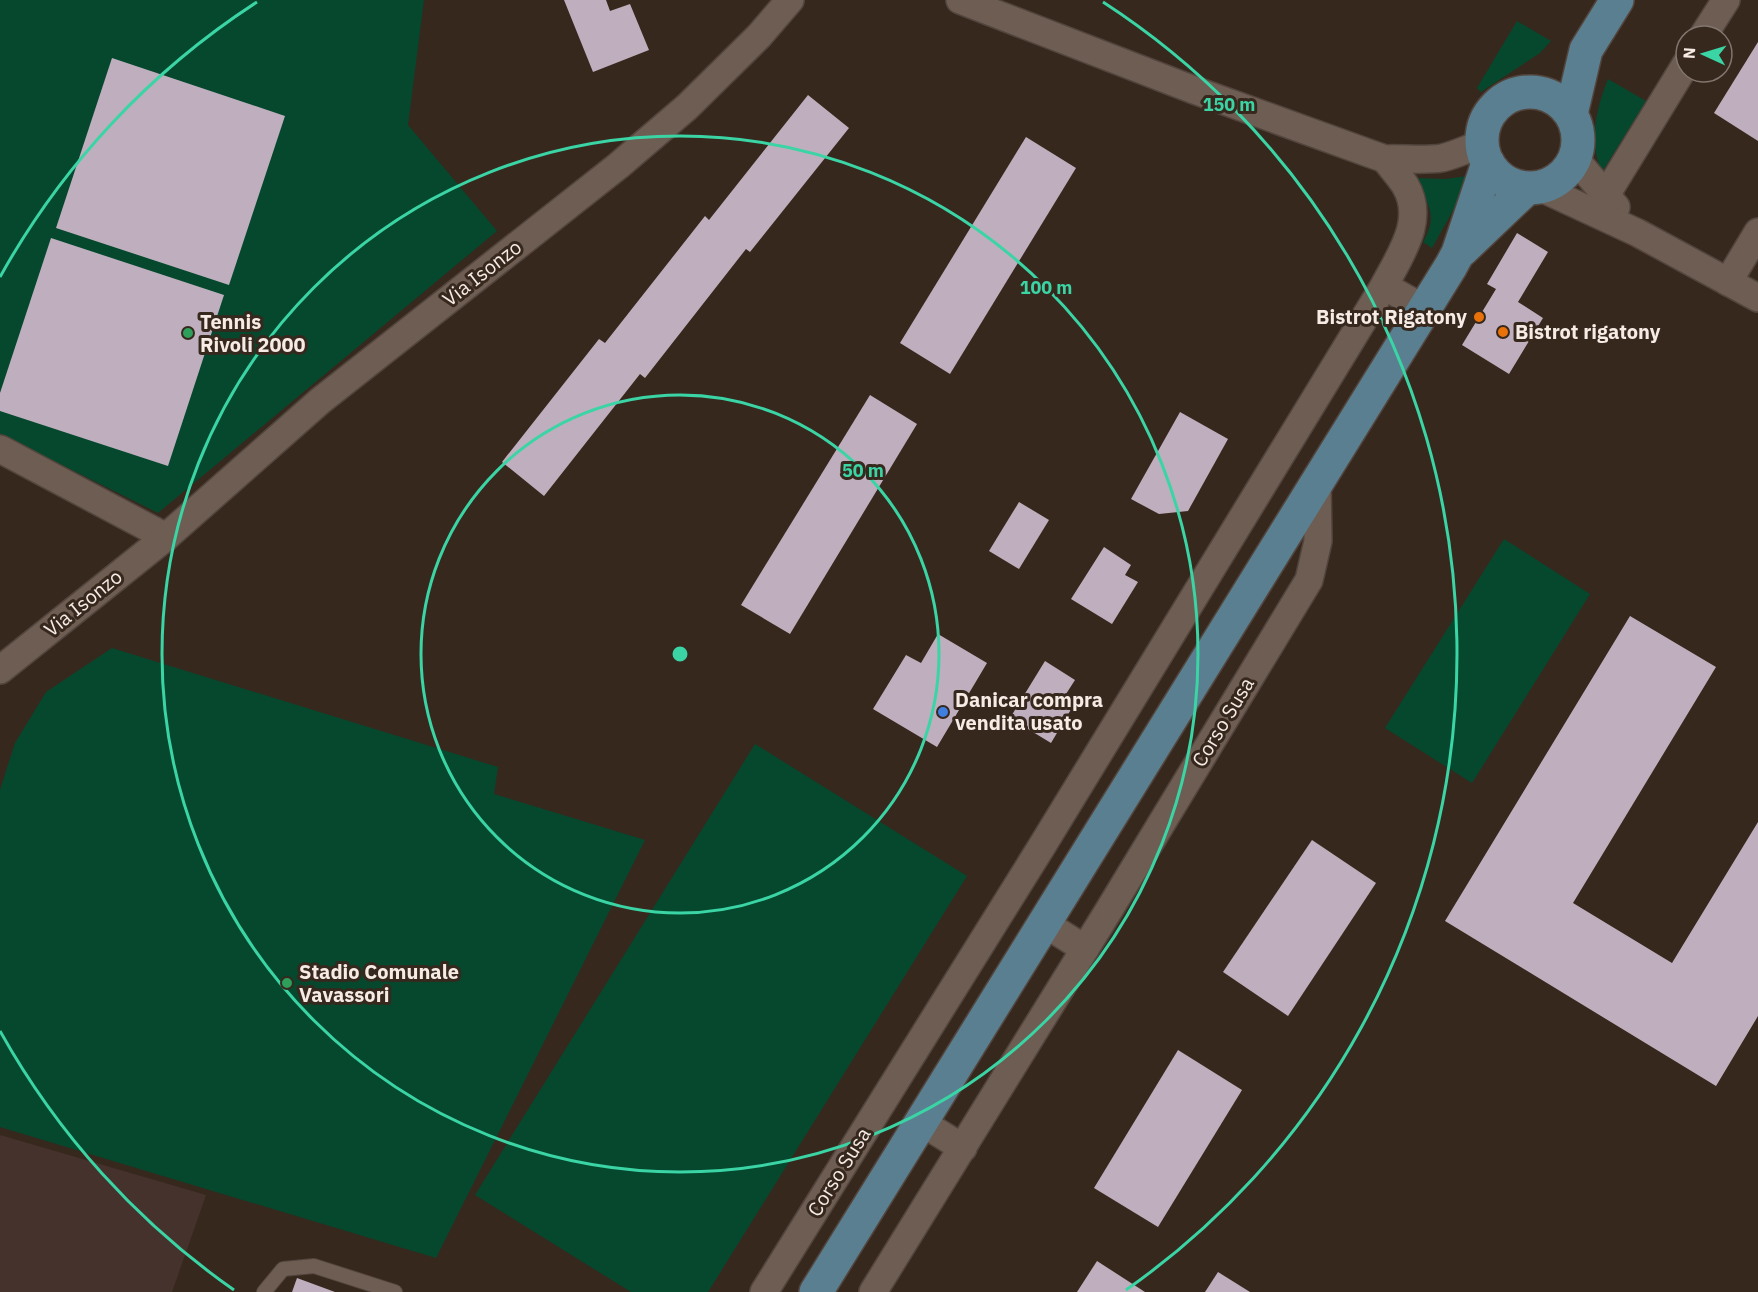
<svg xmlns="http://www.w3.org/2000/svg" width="1758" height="1292" viewBox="0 0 1758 1292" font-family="'IBM Plex Sans',sans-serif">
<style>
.industrial{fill:#45322c}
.green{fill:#05482d}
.building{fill:#bfafbe}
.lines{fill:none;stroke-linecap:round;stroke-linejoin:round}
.lane-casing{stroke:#52453d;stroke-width:16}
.street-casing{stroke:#52453d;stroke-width:30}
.primary-casing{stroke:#52453d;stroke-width:36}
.lane{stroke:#6e5d52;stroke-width:14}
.street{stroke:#6e5d52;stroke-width:27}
.primary{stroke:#5a7f90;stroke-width:33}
.ring{fill:none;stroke:#3ad4a5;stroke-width:3}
.food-dot{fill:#e8710a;stroke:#37281e;stroke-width:2}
.leisure-dot{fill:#2e9e5b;stroke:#37281e;stroke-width:2}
.shop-dot{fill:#3f7fe0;stroke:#37281e;stroke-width:2}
.labels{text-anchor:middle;stroke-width:6;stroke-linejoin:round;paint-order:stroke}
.street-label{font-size:20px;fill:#f6ebe5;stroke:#37281e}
.poi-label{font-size:20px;font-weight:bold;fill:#f6ebe5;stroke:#37281e;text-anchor:start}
.centre{fill:#3ad4a5;stroke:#37281e;stroke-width:3}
.ring-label{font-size:18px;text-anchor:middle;font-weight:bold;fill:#3ad4a5;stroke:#37281e;stroke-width:6;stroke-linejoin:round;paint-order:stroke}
</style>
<rect width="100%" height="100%" fill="#37281e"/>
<!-- industrial -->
<polygon class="industrial" points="0,1135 206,1195 172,1292 0,1292"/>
<!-- green -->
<g class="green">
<polygon points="0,0 424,0 408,125 497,231 158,513 0,434"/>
<polygon points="1517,21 1551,41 1540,53 1481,92 1477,88"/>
<path d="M1608 79 1646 101 1602 172C1588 142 1596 109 1608 79Z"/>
<path d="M1467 176 1461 196 1432 248 1423 242C1439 215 1428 204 1414 178L1446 179Z"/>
<polygon points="1504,539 1590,594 1472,783 1385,728"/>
<polygon points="112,648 498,767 494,794 645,840 436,1258 0,1127 0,790 15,743 46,692"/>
<polygon points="755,744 967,876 708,1292 631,1292 475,1195"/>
</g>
<!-- building -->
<g class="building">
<polygon points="564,0 606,0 610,11 630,4 649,50 593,72"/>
<polygon points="1758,42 1758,141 1714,113"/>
<polygon points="112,58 285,116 229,285 56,228"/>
<polygon points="808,95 849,128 750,252 746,249 645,378 640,374 544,496 502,462 599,339 605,343 705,216 709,220"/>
<polygon points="1026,137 1076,168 950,374 900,343"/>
<polygon points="1517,233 1548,252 1518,302 1543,318 1509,374 1462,345 1496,289 1487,284"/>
<polygon points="51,238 224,295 168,466 0,411 0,393"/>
<polygon points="870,395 917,424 790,634 741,605"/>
<polygon points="1180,412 1228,439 1188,511 1159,514 1131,499"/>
<polygon points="1019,502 1049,520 1019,569 989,551"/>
<polygon points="1104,547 1131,565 1125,575 1138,582 1112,624 1071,599"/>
<polygon points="1630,616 1716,667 1573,903 1672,963 1758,822 1758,1016 1716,1086 1445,921"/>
<polygon points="938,634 987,663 937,747 873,709 906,655 921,663"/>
<polygon points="1045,661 1075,680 1066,694 1076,701 1051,743 1010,718"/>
<polygon points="1312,840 1376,883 1288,1016 1223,972"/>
<polygon points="1178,1050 1242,1090 1158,1227 1094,1188"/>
<polygon points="1097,1261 1145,1292 1077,1292"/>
<polygon points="1218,1272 1250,1292 1205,1292"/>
<polygon points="297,1278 335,1292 292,1292"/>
</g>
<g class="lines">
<!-- lane casing -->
<g class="lane-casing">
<polyline id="lane" points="264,1292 283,1269 314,1266 395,1292"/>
</g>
<!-- street casing -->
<g class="street-casing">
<g id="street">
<path d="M960 0 1194 90 1385 159C1404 158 1423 161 1442 158 1455 155 1469 148 1482 144"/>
<polyline points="1703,36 1726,0"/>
<polyline points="1575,159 1616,207"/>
<polyline points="1539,187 1638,233 1758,298"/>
<polyline points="1606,195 1686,64"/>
<polyline points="1728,282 1758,232"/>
<polyline points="1384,286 1425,309"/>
<polyline points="0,449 166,537"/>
<polyline points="0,670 166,537 320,401 618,166 687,107 759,36 790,0"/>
<polyline points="1044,923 1085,949"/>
<polyline points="921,1122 963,1148"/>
<path d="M764 1292 1042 846 1384 286C1400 255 1426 220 1405 185 1399 176 1391 167 1385 159"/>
<polyline points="873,1292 1109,910 1309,580 1318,541 1317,480"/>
</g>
</g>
<!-- primary casing -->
<g class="primary-casing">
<g id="primary">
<circle cx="1530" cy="140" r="48"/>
<polyline points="1571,114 1586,50 1617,0"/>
<polyline points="1462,250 1527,188"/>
<polyline points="816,1292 1451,266 1458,253 1488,163"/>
</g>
</g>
<!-- lane -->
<use href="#lane" class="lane"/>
<!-- street -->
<use href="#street" class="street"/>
<!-- primary -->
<use href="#primary" class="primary"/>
</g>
<!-- distance rings -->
<g class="ring">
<circle cx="680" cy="654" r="259"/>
<circle cx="680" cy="654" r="518"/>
<path d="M234 1290A777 777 0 0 1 0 1031M0 277A777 777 0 0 1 257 2M1103 2A777 777 0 0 1 1126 1290"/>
</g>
<!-- markers -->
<g class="food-dot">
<circle cx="1479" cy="317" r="6"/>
<circle cx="1503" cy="332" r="6"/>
</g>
<g class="leisure-dot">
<circle cx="188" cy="333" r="6"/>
<circle cx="287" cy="983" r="6"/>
</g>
<circle class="shop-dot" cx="943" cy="712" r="6"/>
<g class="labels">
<!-- street labels -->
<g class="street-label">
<text transform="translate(482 273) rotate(-38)" y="7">Via Isonzo</text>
<text transform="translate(83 603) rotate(-39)" y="7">Via Isonzo</text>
<text transform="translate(1223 722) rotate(-59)" y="7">Corso Susa</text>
<text transform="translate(839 1172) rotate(-58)" y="7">Corso Susa</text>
</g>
<!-- poi labels -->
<g class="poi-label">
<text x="1467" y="324" text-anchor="end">Bistrot Rigatony</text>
<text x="200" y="329">Tennis<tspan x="200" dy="23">Rivoli 2000</tspan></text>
<text x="1515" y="339">Bistrot rigatony</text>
<text x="955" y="707">Danicar compra<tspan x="955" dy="23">vendita usato</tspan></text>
<text x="299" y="979">Stadio Comunale<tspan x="299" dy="23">Vavassori</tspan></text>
</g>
</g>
<circle cx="680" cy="654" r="9" class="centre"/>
<g class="ring-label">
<text x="1229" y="111">150 m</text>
<text x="1046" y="294">100 m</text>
<text x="863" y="477">50 m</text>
</g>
<!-- north arrow -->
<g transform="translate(1704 54) rotate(274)"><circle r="28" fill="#37281e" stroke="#83766e" stroke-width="1.5"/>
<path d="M0-4.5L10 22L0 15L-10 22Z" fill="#3ad4a5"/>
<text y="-9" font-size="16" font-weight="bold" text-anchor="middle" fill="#f6ebe5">N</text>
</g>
</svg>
